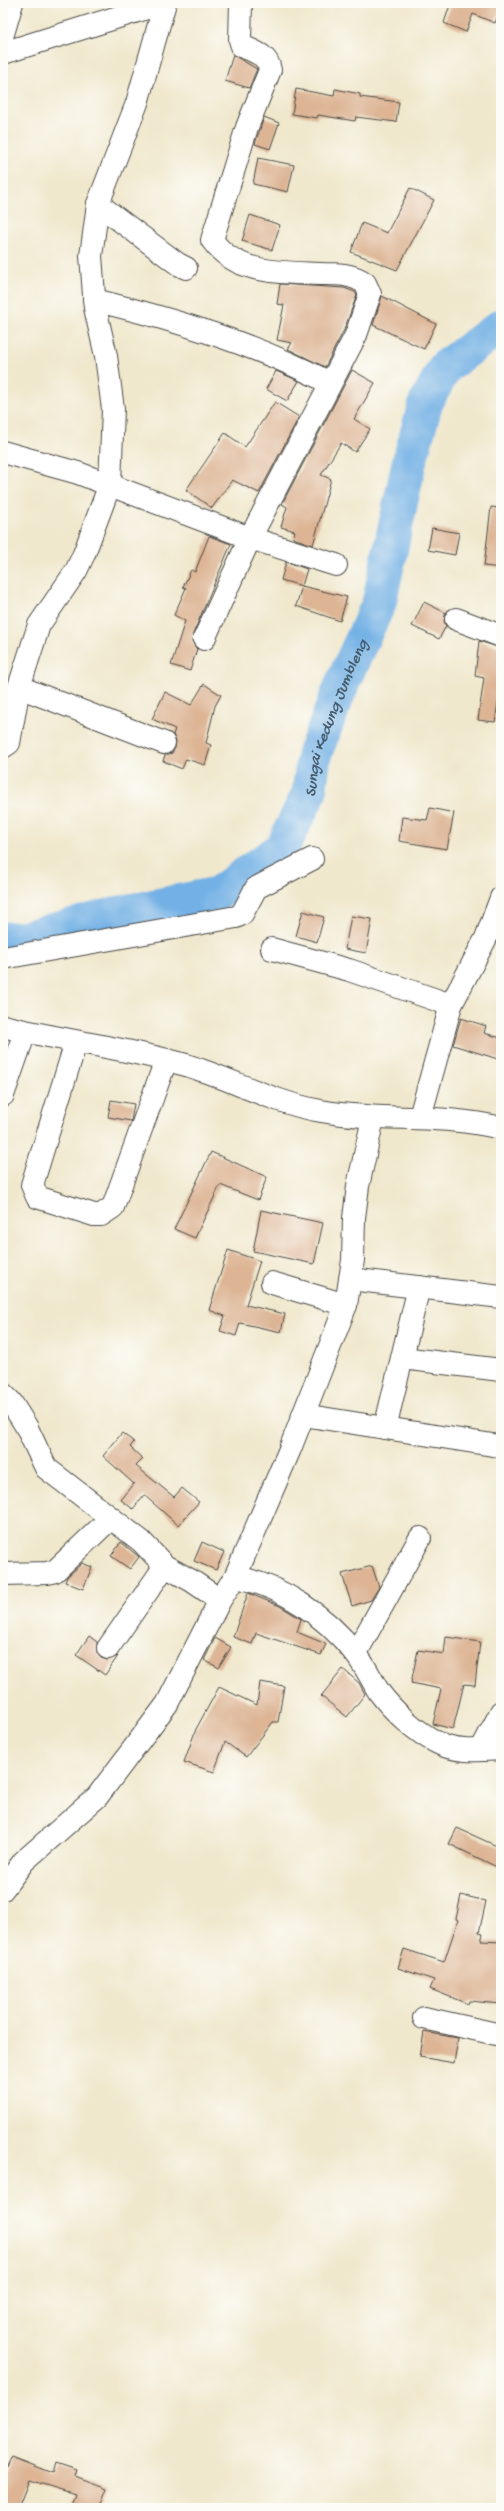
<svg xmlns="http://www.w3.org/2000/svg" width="504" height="2511" viewBox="0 0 504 2511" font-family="'Gochi Hand',sans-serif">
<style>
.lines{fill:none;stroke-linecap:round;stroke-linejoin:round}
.river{stroke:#72b0e5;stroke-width:35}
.building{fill:#ddb595}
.street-casing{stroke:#494743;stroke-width:24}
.secondary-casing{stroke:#494743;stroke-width:24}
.street{stroke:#fff;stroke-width:22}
.secondary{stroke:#fff;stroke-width:22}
.labels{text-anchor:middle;stroke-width:4;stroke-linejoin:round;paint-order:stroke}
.water-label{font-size:16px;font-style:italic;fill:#445a6c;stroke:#fdfcf7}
</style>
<rect width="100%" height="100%" fill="#fdfcf7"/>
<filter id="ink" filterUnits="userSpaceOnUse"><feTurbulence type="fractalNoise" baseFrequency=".025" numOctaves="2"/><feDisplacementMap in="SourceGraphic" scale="8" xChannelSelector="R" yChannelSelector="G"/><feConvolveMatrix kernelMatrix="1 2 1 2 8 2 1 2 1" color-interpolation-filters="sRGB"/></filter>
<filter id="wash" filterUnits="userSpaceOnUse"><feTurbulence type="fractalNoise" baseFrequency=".012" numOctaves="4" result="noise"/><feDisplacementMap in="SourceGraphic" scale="16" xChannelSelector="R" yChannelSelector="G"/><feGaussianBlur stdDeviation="0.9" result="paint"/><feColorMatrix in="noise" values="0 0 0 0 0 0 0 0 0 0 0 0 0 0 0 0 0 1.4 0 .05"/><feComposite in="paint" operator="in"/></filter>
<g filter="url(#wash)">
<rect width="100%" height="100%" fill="#f0e8cd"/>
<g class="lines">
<!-- river -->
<path class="river" id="s1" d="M3 939H21L121 913 217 894 282 848 309 793 314 755 344 679 379 603 409 463 426 402 445 367 501 326"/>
</g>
<g id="blocks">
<!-- building -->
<g class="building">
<polygon points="448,3 501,3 501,8 495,23 473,14 466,32 444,23 450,5"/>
<polygon points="233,55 257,69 249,88 225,81"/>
<polygon points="296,89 334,96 335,89 360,94 360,97 399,102 396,122 356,117 355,121 318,115 317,118 292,114"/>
<polygon points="264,117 279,123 270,149 255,144"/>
<polygon points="258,158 294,165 288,192 253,184"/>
<polygon points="410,188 434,200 397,270 351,252 362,223 387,233"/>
<polygon points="250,215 280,225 272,250 242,241"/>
<polygon points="280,284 344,288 355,292 357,295 344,330 325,367 288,349 292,343 277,340 284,305 277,304"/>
<polygon points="382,296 436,324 424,349 373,325"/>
<polygon points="352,370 375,383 354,419 370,429 355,452 341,443 321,475 331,479 313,545 293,538 295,531 281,527 287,507 282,504"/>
<polygon points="276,371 299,381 287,401 266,389"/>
<polygon points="275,402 299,417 259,493 232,480 212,508 186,490 225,433 245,447"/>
<polygon points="491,507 501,508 501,568 484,566"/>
<polygon points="432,528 459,533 455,555 428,550"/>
<polygon points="209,536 231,544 193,634 192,641 197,649 190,671 171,665 185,621 174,615 186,588 183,587 191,570 195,572"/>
<polygon points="286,562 307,569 302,586 281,580"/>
<polygon points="302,586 347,597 340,621 296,606"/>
<polygon points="424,602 446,613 444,621 446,626 439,639 412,626"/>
<polygon points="479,641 501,648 501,684 495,722 478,720 484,678 475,676"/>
<polygon points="204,684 221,695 215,706 206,743 211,745 205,765 186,759 182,769 163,761 165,755 172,753 175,748 176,741 173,735 175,729 152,719 165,692 191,705"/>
<polygon points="430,808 454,813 447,849 399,841 402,817 427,820"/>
<polygon points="303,911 324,917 317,942 296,936"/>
<polygon points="351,916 372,919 366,953 345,949"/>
<polygon points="461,1018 486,1026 484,1033 501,1038 501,1060 453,1045"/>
<polygon points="111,1100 134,1104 131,1121 108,1117"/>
<polygon points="211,1152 267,1177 258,1200 220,1185 195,1238 174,1229"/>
<polygon points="261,1210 323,1223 314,1264 253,1251"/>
<polygon points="228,1250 260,1261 246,1305 285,1314 281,1332 240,1323 236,1336 220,1331 225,1316 209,1310"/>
<polygon points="122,1433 134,1442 130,1447 143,1459 136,1466 174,1497 182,1488 199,1502 178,1525 144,1495 133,1509 121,1500 134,1484 103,1456"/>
<polygon points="121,1542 139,1557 130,1569 111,1556"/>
<polygon points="202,1542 224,1552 216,1570 194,1561"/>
<polygon points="82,1563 92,1567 83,1589 65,1582 67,1577"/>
<polygon points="372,1566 379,1587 371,1600 352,1606 342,1574"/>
<polygon points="248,1593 280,1606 301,1619 297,1632 326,1644 321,1655 256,1633 252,1644 233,1637"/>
<polygon points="89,1636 97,1642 97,1653 101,1658 107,1660 118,1656 105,1675 76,1655"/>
<polygon points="446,1637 480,1642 475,1685 464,1684 453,1729 433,1724 441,1689 411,1683 418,1650 444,1654"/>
<polygon points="215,1638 231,1647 219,1668 204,1660"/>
<polygon points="343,1669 359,1683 365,1694 347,1717 321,1696"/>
<polygon points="260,1682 284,1686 278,1722 273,1722 246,1757 225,1742 214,1772 184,1762 196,1729 219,1687 257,1705"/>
<polygon points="457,1828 501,1848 501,1869 449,1844"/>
<polygon points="461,1895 486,1901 479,1933 483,1934 481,1941 501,1942 501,2004 469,2001 468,2004 430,1989 434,1980 398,1968 404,1949 444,1962 458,1920 456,1919"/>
<polygon points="424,2032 458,2038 454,2063 420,2057"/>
<polygon points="12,2457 53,2473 56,2463 77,2470 75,2476 107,2488 99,2508 84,2508 71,2503 75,2494 29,2480 18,2508 3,2508 3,2479"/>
</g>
</g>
</g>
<g filter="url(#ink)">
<use href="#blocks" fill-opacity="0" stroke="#494743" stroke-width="1"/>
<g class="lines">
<!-- street casing -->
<g class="street-casing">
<g id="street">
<polyline points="3,34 12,3"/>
<polyline points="98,204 178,264 186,268"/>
<path d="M94 300C176 320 255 344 330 383"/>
<path d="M3 452 78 473 250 538 356 335 370 294 365 283C352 274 339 274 324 274 285 272 237 276 212 240L247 127 270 70C268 55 255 52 242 46L240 40 241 3"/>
<polyline points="456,619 501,636"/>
<polyline points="204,639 250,538 336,565"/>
<polyline points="19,687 164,743"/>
<polyline points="3,747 9,743 19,687 39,625 76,571 84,554 110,484 113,409 106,356 95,308 91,256 98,204 137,103 165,3"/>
<polyline points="272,949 349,970 451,1005"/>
<polyline points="3,958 236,917 242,914 256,888 312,859"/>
<path d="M3 1026C63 1041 127 1048 186 1065 232 1079 274 1103 321 1111 381 1122 440 1113 501 1128"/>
<polyline points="76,1042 32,1185 37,1197 94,1215 101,1215 113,1207 166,1060"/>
<polyline points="3,1095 25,1032"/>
<polyline points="420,1117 451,1005 486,938 501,898"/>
<polyline points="350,1279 501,1297"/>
<polyline points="272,1283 346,1305"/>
<polyline points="402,1358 501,1370"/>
<path d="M3 1394 11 1402 26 1426 46 1468 141 1541 165 1566 192 1581 220 1600 235 1577C281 1585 326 1616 355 1653 365 1665 371 1679 379 1692 394 1712 416 1732 438 1743 456 1753 481 1750 501 1749"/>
<polyline points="303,1415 499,1446"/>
<polyline points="385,1428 419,1287"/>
<polyline points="3,1574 47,1573 55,1571 111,1518"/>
<polyline points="235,1577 290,1449 346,1305 353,1260 354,1218 358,1186 372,1123 371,1117"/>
<polyline points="108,1648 165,1566"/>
<polyline points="356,1653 420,1538"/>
<polyline points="481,1750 501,1712"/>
<polyline points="3,1889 24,1861 97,1797 167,1704 220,1600"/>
<polyline points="424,2018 501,2035"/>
</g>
</g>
<!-- secondary casing -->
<g class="secondary-casing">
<polyline id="secondary" points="3,53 163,3"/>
</g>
<!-- street -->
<use href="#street" class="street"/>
<!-- secondary -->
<use href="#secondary" class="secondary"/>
</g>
</g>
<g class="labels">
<!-- water labels -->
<g class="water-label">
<text dy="6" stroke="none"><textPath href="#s1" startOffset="440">Sungai Kedung Jumbleng</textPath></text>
</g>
</g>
<!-- margin -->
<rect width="504" height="2511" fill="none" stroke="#fdfcf7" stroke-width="16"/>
</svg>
